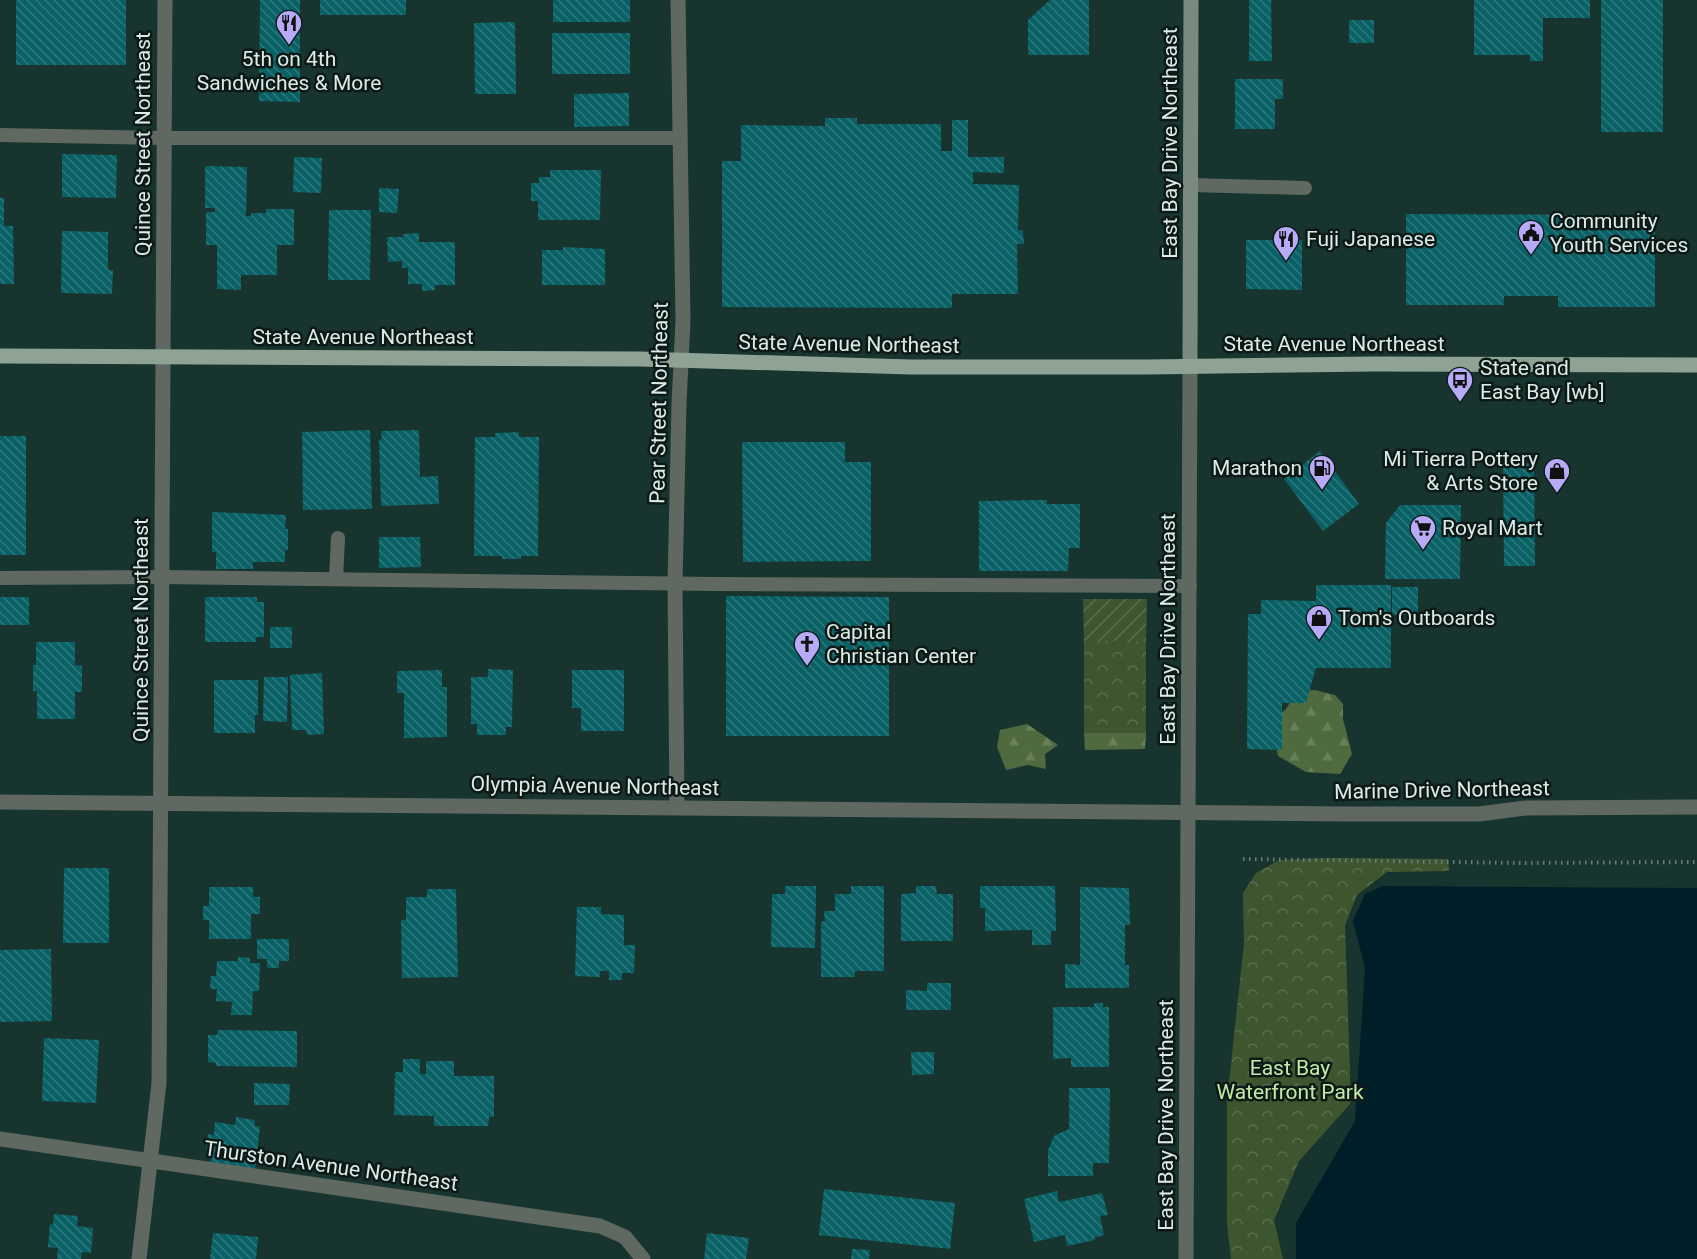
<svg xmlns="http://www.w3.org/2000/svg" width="1697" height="1259" viewBox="0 0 1697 1259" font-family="Roboto,sans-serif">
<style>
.forest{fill:url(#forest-firs)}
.park{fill:url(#park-crowns)}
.garden{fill:url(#garden-furrows)}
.water{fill:#001e28}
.building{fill:url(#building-back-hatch)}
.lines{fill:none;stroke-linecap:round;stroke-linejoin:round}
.path{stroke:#677e79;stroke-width:4;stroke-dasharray:1.5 4.5;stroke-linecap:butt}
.service{stroke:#5f6962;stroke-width:14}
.minor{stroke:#5f6962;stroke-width:15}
.tertiary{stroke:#5f6962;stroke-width:15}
.secondary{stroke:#7a8a7f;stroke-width:15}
.primary{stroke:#8fa395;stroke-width:15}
.labels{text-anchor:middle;stroke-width:5;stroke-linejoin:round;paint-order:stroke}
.poi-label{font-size:21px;fill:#dbebe7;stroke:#0d1916;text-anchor:start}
.street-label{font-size:21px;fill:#dbebe7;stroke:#0d1916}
.park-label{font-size:21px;fill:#c1eca6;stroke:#0d1916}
</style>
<defs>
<pattern id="forest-firs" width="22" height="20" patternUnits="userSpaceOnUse" patternTransform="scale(1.5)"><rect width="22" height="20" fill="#4f6a3e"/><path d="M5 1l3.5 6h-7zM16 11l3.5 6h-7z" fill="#687f5a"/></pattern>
<pattern id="park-crowns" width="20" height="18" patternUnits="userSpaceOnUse" patternTransform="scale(1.5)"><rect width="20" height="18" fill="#3e562f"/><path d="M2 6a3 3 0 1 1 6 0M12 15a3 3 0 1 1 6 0" fill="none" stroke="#596e4d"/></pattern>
<pattern id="garden-furrows" width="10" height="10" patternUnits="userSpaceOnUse" patternTransform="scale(1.5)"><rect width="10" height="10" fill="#3e562f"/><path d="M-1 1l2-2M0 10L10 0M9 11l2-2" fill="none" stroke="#596e4d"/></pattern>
<pattern id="building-back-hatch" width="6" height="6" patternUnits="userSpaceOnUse" patternTransform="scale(1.5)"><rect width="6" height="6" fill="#096166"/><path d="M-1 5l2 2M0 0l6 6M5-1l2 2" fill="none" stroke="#2c787c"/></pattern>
</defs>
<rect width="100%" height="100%" fill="#18342e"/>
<!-- forest -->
<g class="forest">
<polygon points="1315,690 1335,695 1343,704 1343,719 1352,754 1340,774 1306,772 1278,756 1271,722 1286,709 1297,691"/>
<polygon points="1027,724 1058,745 1045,754 1046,769 1028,765 1006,770 997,747 1000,730"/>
<polygon points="1084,733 1146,733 1145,749 1085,750"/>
</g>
<!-- park -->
<g class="park">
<rect x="1084" y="641" width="62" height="92"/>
<polygon points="1329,858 1448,859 1449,871 1387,872 1357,895 1345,925 1351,1103 1299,1161 1274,1220 1283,1259 1231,1259 1227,1224 1227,1101 1244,943 1243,893 1256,873 1279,860"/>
</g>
<!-- garden -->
<polygon class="garden" points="1083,599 1147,599 1146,641 1084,641"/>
<!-- water -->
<polygon class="water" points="1383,886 1697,888 1697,1259 1296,1259 1296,1223 1355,1121 1365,968 1353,921 1365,894"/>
<!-- building -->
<g class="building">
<rect x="16" y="0" width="110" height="65"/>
<polygon points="260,0 300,0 300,102 259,101"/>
<rect x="320" y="0" width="86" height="15"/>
<rect x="553" y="0" width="77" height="22"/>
<polygon points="1050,0 1089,0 1089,55 1028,55 1028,20"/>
<polygon points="1249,0 1271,0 1272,61 1249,61"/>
<polygon points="1474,0 1590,0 1590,18 1543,18 1543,61 1530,61 1530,55 1474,55"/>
<rect x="1601" y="0" width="62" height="132"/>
<rect x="1349" y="20" width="25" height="23"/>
<polygon points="515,22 516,94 475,94 474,23"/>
<rect x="552" y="33" width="78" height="41"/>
<polygon points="1235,79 1283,79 1283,99 1275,99 1275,129 1235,129"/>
<polygon points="629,93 629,126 574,127 574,94"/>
<polygon points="825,118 857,118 857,124 941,124 941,151 952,151 952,120 968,120 968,157 1004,157 1004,173 973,172 973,184 1019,185 1018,230 1023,231 1024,244 1017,244 1018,294 952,294 952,308 722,307 722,161 741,161 741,125 825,126"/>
<polygon points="62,154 117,155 116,198 62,197"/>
<polygon points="294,157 322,158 321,193 293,192"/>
<polygon points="205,166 247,167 246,216 251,216 251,213 266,213 266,209 294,209 294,245 277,245 277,275 241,275 241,290 217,289 217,245 206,245 206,212 215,212 215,208 205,208"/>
<polygon points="550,170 601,170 600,220 538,220 538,201 531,201 531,183 539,183 539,177 550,177"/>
<polygon points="379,188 399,189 397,213 379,212"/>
<polygon points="0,198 4,198 4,226 13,226 14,284 0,284"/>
<polygon points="329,210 371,210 370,280 328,280"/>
<polygon points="1406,214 1655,215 1655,307 1558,307 1558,296 1504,296 1504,305 1406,305"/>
<polygon points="62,231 108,232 108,270 113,270 112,294 61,293"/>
<polygon points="419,233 419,242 455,242 455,285 435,285 435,290 422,291 422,284 408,284 408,268 402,268 402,261 388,262 387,237 403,237 403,234"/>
<polygon points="1246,240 1302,240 1302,290 1246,289"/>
<polygon points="563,247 605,249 605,285 542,285 542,250 563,250"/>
<polygon points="370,430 372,509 303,510 302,432"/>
<polygon points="419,430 420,477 438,476 439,504 381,506 379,440 382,439 381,431"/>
<polygon points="519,432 519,437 539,437 538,556 521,556 521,559 502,559 502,556 474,556 475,437 495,437 495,433"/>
<rect x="0" y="436" width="26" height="119"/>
<polygon points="742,442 845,442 845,462 871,462 871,561 743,562"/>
<polygon points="1320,451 1359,504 1323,531 1284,479"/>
<polygon points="1503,463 1534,463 1535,566 1504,566"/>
<polygon points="1047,500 1047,504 1080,504 1080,548 1069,548 1068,571 979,571 979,501"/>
<polygon points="1400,505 1461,505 1460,579 1385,579 1386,523"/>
<polygon points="212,512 286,515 285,529 288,529 288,550 285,550 285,562 253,562 253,569 216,569 216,552 212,552"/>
<polygon points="379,537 420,537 421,567 379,568"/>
<polygon points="1316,585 1391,585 1391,668 1316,668 1306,703 1282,703 1282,750 1247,749 1248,614 1261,614 1261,600 1316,601"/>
<rect x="1392" y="587" width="26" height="28"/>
<polygon points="726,596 889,597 889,736 726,736"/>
<rect x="0" y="597" width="29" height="28"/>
<polygon points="205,597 257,597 257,602 264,602 264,637 256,637 256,642 205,642"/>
<rect x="270" y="627" width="22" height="21"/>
<polygon points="36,642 75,642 75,665 82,666 82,692 75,692 75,719 37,719 37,691 33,691 33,665 36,665"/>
<polygon points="488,669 513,670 512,727 506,727 506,735 477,735 477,724 471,724 471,677 488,677"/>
<polygon points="442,670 442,687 447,687 447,737 404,738 404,693 397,693 397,671"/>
<polygon points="572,670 624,670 624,731 581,731 581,708 572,708"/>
<polygon points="322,673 324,734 307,735 306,730 292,730 290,675"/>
<polygon points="264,677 288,677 287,722 263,721"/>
<polygon points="214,680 258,680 258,715 255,715 255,733 214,733"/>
<polygon points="64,868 109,868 109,943 63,943"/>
<polygon points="785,886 816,886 815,948 771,947 772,894 785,894"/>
<polygon points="851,886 884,886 884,971 855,971 855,977 821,977 821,922 825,921 824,911 835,911 835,894 851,894"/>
<polygon points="916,886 936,886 937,894 953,894 953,941 901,941 901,894 916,893"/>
<polygon points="980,886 1055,886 1056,931 1051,931 1051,945 1032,945 1032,930 985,931 985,908 980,908"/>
<polygon points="209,887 253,887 253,897 260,897 260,914 251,914 251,939 209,939 209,920 203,920 203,906 209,906"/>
<polygon points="1080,887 1129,888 1130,925 1125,925 1125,965 1129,965 1129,988 1065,988 1065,964 1080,965"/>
<polygon points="427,889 456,889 458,977 402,978 401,920 406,920 406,897 427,897"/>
<polygon points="577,907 601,907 601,914 624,915 624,945 635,945 634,973 622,973 622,980 609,980 609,971 600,971 600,977 575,976"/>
<polygon points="257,939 289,939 289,961 279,961 279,968 267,968 267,959 257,959"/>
<polygon points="51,949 52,1021 0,1022 0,950"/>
<polygon points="238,957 250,958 250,963 260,963 259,991 253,991 252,1015 231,1015 232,1002 216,1001 217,989 210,989 211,976 216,976 217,961 238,961"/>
<polygon points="927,983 951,983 951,1010 906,1010 906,990 927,991"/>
<polygon points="1094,1003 1103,1003 1103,1007 1109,1007 1109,1067 1071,1067 1071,1058 1053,1059 1053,1007 1094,1007"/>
<polygon points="218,1030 297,1031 297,1067 216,1066 216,1063 208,1062 208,1035 217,1035"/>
<polygon points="44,1038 99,1040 96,1103 42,1101"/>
<polygon points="911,1052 934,1052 934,1074 912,1075"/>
<polygon points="403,1059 420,1059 420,1074 426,1074 426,1061 454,1061 454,1076 494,1076 494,1117 489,1117 488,1126 434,1126 434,1116 394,1115 395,1072 403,1072"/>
<polygon points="254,1083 290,1084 289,1105 254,1105"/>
<polygon points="1069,1088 1110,1088 1109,1163 1093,1163 1093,1176 1048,1176 1048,1150 1054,1136 1069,1129"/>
<polygon points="236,1117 255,1120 255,1126 260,1127 255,1169 210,1163 212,1151 206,1150 208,1134 214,1135 215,1122 235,1125"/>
<polygon points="824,1189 955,1203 950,1249 819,1235"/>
<polygon points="1057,1191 1059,1202 1102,1193 1108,1215 1100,1216 1104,1235 1094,1238 1095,1240 1067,1246 1065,1235 1034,1242 1024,1199"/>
<polygon points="54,1214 78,1216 77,1226 93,1228 91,1253 82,1252 81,1259 57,1259 58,1248 48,1247 50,1224 53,1225"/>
<polygon points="213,1233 258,1237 256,1259 210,1259"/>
<polygon points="707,1233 749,1238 746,1259 704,1259"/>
<polygon points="852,1249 870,1250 869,1259 851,1259"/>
</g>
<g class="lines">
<!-- path -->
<polyline class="path" points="1243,859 1517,863 1697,862"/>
<!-- service -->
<g class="service">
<polyline points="0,135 164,138 679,138"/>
<polyline points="1191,185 1305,188"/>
<polyline points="0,578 162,577 715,584 1190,586"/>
<polyline points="336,579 338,538"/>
</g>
<!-- minor -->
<g class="minor">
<polyline points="0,802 1345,814 1479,814 1526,808 1697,807"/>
<polyline points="677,807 675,584 679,404 683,321 678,0"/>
<polyline points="0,1139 600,1226 625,1237 643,1259"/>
<polyline points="139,1259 159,1083 165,0"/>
</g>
<!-- tertiary -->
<polyline class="tertiary" points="1186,1259 1190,366"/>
<!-- secondary -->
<polyline class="secondary" points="1190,366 1191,0"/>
<!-- primary -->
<polyline class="primary" points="0,356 640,359 911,367 1147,367 1374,364 1697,365"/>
</g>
<!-- icons -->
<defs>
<g id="restaurant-pin" transform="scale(1.35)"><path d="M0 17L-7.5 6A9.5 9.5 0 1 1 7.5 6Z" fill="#b7abf8" stroke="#0d1916"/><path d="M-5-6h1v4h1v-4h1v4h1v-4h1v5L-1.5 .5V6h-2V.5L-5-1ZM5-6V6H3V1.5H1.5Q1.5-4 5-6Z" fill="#111"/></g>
<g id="civic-pin" transform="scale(1.35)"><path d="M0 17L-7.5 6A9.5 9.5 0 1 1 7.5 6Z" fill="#b7abf8" stroke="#0d1916"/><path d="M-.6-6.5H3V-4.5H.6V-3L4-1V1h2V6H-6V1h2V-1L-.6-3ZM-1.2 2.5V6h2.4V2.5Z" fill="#111"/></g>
<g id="bus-pin" transform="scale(1.35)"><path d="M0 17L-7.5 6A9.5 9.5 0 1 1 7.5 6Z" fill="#b7abf8" stroke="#0d1916"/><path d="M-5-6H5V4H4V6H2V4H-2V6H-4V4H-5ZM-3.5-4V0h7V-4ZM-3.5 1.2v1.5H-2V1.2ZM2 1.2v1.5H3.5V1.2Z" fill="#111"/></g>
<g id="fuel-pin" transform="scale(1.35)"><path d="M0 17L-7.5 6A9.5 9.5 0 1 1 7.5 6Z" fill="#b7abf8" stroke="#0d1916"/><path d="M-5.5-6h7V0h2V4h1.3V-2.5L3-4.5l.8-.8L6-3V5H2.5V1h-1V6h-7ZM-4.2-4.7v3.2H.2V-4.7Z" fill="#111"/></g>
<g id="shop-pin" transform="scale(1.35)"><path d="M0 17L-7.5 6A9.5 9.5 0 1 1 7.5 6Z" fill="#b7abf8" stroke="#0d1916"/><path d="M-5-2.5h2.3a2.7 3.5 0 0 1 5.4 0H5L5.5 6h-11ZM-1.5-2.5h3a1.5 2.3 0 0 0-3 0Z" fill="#111"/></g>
<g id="supermarket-pin" transform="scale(1.35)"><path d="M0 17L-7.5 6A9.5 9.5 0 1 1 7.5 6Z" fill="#b7abf8" stroke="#0d1916"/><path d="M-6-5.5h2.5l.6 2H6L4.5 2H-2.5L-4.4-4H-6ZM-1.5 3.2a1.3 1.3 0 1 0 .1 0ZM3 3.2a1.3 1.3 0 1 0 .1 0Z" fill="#111"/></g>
<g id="church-pin" transform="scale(1.35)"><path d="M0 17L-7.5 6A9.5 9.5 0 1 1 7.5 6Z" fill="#b7abf8" stroke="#0d1916"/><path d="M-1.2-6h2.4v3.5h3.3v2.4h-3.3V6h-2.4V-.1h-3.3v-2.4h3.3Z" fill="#111"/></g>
</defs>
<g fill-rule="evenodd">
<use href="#restaurant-pin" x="289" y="23"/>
<use href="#civic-pin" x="1531" y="233"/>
<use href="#restaurant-pin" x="1286" y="239"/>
<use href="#bus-pin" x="1460" y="380"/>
<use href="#fuel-pin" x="1322" y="468"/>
<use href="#shop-pin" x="1557" y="471"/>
<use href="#supermarket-pin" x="1423" y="528"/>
<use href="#shop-pin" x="1319" y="618"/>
<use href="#church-pin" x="807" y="644"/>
</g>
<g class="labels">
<!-- poi labels -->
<g class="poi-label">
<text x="289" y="66" text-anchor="middle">5th on 4th<tspan x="289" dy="24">Sandwiches &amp; More</tspan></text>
<text x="1550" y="228">Community<tspan x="1550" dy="24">Youth Services</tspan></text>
<text x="1306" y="246">Fuji Japanese</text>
<text x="1480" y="375">State and<tspan x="1480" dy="24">East Bay [wb]</tspan></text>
<text x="1538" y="466" text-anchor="end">Mi Tierra Pottery<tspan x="1538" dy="24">&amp; Arts Store</tspan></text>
<text x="1302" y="475" text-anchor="end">Marathon</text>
<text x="1442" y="535">Royal Mart</text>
<text x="1338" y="625">Tom's Outboards</text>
<text x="826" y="639">Capital<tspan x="826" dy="24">Christian Center</tspan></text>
</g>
<!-- street labels -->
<g class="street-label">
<text transform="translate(1170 143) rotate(-90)" y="7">East Bay Drive Northeast</text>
<text transform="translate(143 144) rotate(-90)" y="7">Quince Street Northeast</text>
<text x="363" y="344">State Avenue Northeast</text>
<text transform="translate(849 344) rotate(1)" y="7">State Avenue Northeast</text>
<text x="1334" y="351">State Avenue Northeast</text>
<text transform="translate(659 403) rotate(-89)" y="7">Pear Street Northeast</text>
<text transform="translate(1168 629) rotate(-90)" y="7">East Bay Drive Northeast</text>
<text transform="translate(141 630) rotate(-90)" y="7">Quince Street Northeast</text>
<text transform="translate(595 786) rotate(1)" y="7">Olympia Avenue Northeast</text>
<text transform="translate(1442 790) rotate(-1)" y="7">Marine Drive Northeast</text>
<text transform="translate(1166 1115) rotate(-90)" y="7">East Bay Drive Northeast</text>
<text transform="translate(331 1166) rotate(8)" y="7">Thurston Avenue Northeast</text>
</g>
<!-- park labels -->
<g class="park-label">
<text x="1290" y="1075">East Bay<tspan x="1290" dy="24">Waterfront Park</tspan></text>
</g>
</g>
</svg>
